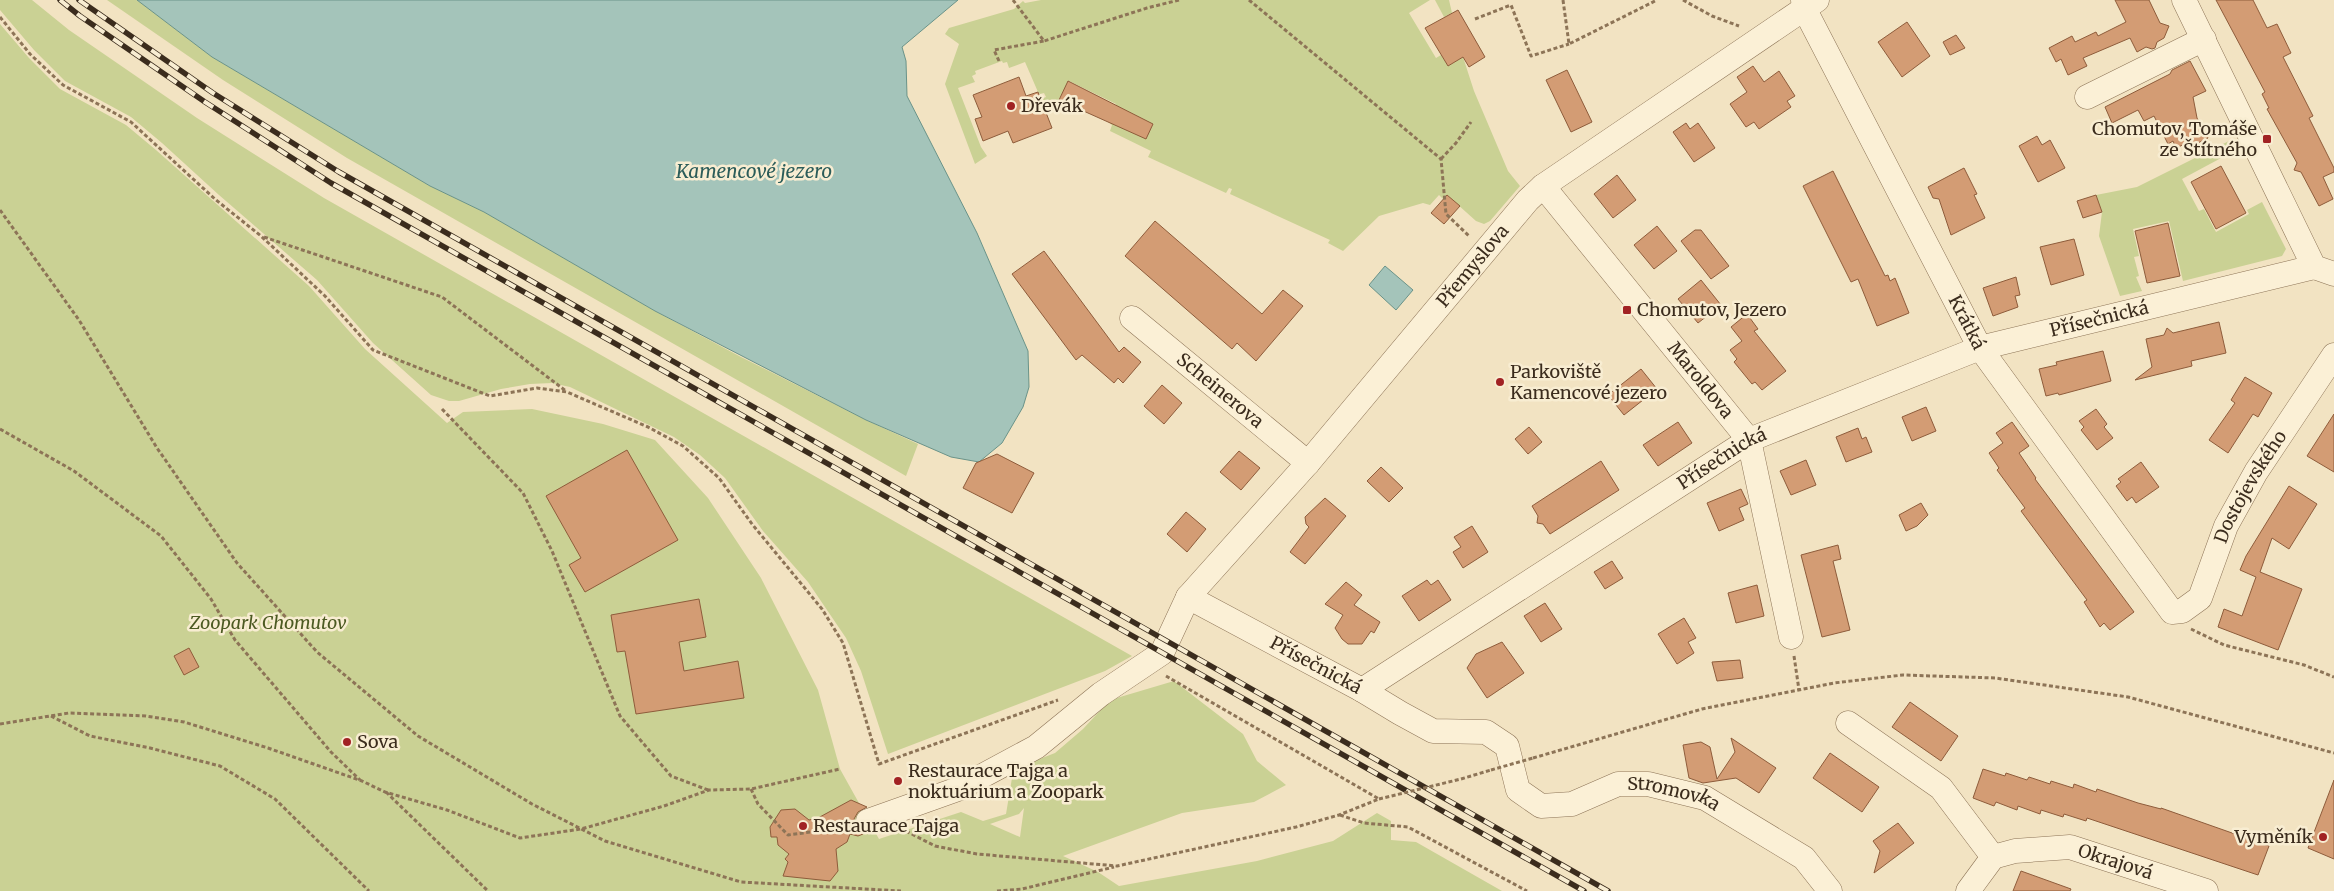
<svg xmlns="http://www.w3.org/2000/svg" width="2334" height="891" viewBox="0 0 2334 891" font-family="Merriweather,serif">
<style>
.green{fill:#cad194;fill-rule:evenodd}
.water{fill:#a4c4ba;stroke:#6a9389}
.building{fill:#d39c74;stroke:#8e5c3b}
.lines{fill:none;stroke-linecap:round;stroke-linejoin:round}
.minor-casing{stroke:#8d7457;stroke-width:25}
.path{stroke:#8d7457;stroke-width:3;stroke-dasharray:4 2.5;stroke-linecap:butt}
.minor{stroke:#fbf0d6;stroke-width:24}
.rail-casing{stroke:#3b2c1d;stroke-width:5.5}
.rail{stroke:#f8edd2;stroke-width:4;stroke-dasharray:11;stroke-linecap:butt}
.path-bridge{stroke:#8d7457;stroke-width:3;stroke-dasharray:4 2.5;stroke-linecap:butt}
.poi-dot{fill:#a12223;stroke:#f8edd2;stroke-width:2}
.labels{text-anchor:middle;stroke-width:5;stroke-linejoin:round;paint-order:stroke}
.poi-label{font-size:18px;fill:#3b2c1d;stroke:#f8edd2;text-anchor:start}
.street-label{font-size:18px;fill:#3b2c1d;stroke:#f8edd2}
.park-label{font-size:18px;font-style:italic;fill:#4c5a22;stroke:#f8edd2}
.water-label{font-size:19px;font-style:italic;fill:#2b5c59;stroke:#f8edd2}
</style>
<rect width="100%" height="100%" fill="#f2e3c2"/>
<!-- green -->
<g class="green">
<polygon points="0,0 32,0 69,30 197,118 324,198 1132,656 1105,671 888,754 861,671 846,638 808,582 763,531 725,478 700,455 674,437 570,387 552,383 530,384 501,389 459,401 449,401 431,395 373,343 317,280 219,195 162,143 131,117 65,81 34,50 0,10"/>
<polygon points="107,0 137,0 212,57 430,186 484,212 655,311 741,357 866,420 918,444 906,476 347,158 223,80"/>
<polygon points="1041,0 1430,0 1409,13 1436,58 1441,55 1448,66 1463,57 1474,91 1508,171 1520,186 1490,221 1484,224 1476,221 1447,195 1443,199 1439,195 1430,205 1423,203 1379,216 1343,251 1328,243 1330,240 1230,194 1232,189 1229,188 1226,193 1148,157 1151,151 1110,131 1112,125 1108,122 1116,104 1069,81 1059,99 1061,101 1060,105 1048,114 1041,99 1046,97 1044,93 1040,94 1038,92 1025,62 1009,68 1007,62 1003,63 1002,61 975,71 976,74 972,76 975,82 958,88 981,147 987,156 975,164 945,84 959,44 945,34 949,28 1014,9 1023,1 1025,3"/>
<polygon points="1435,0 1449,0 1452,13 1444,17"/>
<path d="M0 24 29 58 60 89 126 125 156 150 309 286 365 349 447 423 463 412 532 409 603 424 655 440 708 498 761 578 818 690 840 769 879 839 961 812 983 821 1006 814 1013 772 1019 767 1055 753 1083 729 1110 700 1174 681 1243 734 1257 761 1286 785 1254 802 1182 813 1063 856 1098 872 1119 886 1257 861 1333 841 1377 813 1391 821V840L1416 842 1502 891H0ZM1024 808 1020 837 990 824 1019 814Z"/>
<polygon points="2231,140 2236,150 2182,179 2199,211 2204,209 2216,232 2249,214 2247,210 2262,202 2286,249 2282,256 2183,281 2169,221 2133,229 2139,256 2134,257 2139,276 2136,277 2142,291 2120,296 2099,236 2102,212 2096,195 2137,187"/>
</g>
<!-- water -->
<g class="water">
<polygon points="137,0 958,0 902,47 906,61 907,96 977,233 1028,351 1029,387 1023,407 1002,443 979,462 951,457 866,420 655,311 484,212 430,186 212,57"/>
<polygon points="1385,266 1413,290 1396,310 1369,285"/>
</g>
<!-- building -->
<g class="building">
<polygon points="2115,0 2149,0 2160,23 2169,26 2164,38 2157,42 2155,48 2152,49 2146,47 2137,52 2130,38 2083,58 2087,66 2068,75 2061,59 2056,62 2049,48 2072,36 2075,42 2096,32 2098,36 2126,22"/>
<polygon points="2216,0 2253,0 2267,28 2277,24 2291,53 2283,57 2313,116 2309,118 2334,168 2334,172 2323,177 2333,199 2319,206 2301,172 2294,170 2297,163 2267,109 2269,108 2262,94 2265,92"/>
<polygon points="1458,10 1485,57 1469,67 1463,57 1448,66 1425,28"/>
<polygon points="1907,22 1930,56 1902,77 1878,42"/>
<polygon points="1956,35 1965,48 1950,55 1943,42"/>
<polygon points="2190,61 2206,91 2193,97 2197,118 2208,138 2190,147 2187,143 2176,148 2173,141 2168,144 2154,116 2144,121 2138,110 2112,123 2105,107 2170,74 2172,70"/>
<polygon points="1753,66 1764,82 1779,71 1795,96 1787,101 1791,107 1759,129 1754,122 1746,127 1730,104 1747,92 1737,77"/>
<polygon points="1567,70 1592,122 1571,132 1546,80"/>
<polygon points="1019,77 1026,96 1038,92 1052,128 1013,143 1008,131 983,141 975,119 982,117 973,95"/>
<polygon points="1068,81 1153,124 1146,139 1059,100"/>
<polygon points="1686,123 1690,129 1698,123 1715,148 1694,162 1673,132"/>
<polygon points="2037,136 2042,145 2050,140 2065,168 2038,182 2019,146"/>
<polygon points="2221,166 2246,213 2216,229 2191,182"/>
<polygon points="1964,168 1977,194 1974,195 1985,218 1951,235 1939,199 1933,198 1928,187"/>
<polygon points="1833,171 1885,276 1888,275 1890,281 1895,278 1909,313 1877,326 1858,279 1851,282 1803,186"/>
<polygon points="1617,175 1636,200 1613,218 1594,194"/>
<polygon points="1447,195 1460,206 1444,224 1431,213"/>
<polygon points="2096,195 2102,212 2083,218 2077,201"/>
<polygon points="1155,221 1262,314 1283,290 1303,306 1256,361 1237,343 1232,349 1125,256"/>
<polygon points="2168,223 2180,276 2147,283 2135,231"/>
<polygon points="1657,226 1677,251 1654,269 1634,245"/>
<polygon points="1695,230 1701,230 1729,266 1711,279 1681,241"/>
<polygon points="2074,239 2084,275 2051,285 2040,247"/>
<polygon points="1044,251 1119,352 1124,347 1141,362 1123,383 1118,378 1114,383 1082,355 1076,360 1012,274"/>
<polygon points="2016,277 2020,295 2015,296 2018,307 1993,316 1983,288"/>
<polygon points="1701,280 1721,305 1698,323 1678,299"/>
<polygon points="1747,314 1758,329 1754,331 1786,371 1762,390 1755,382 1752,384 1734,362 1737,359 1730,350 1742,341 1731,327"/>
<polygon points="2219,322 2226,353 2191,361 2192,366 2135,380 2152,367 2146,339 2164,335 2167,328 2173,333"/>
<polygon points="2103,351 2111,381 2059,395 2058,393 2046,396 2039,369 2057,365 2056,362"/>
<polygon points="1641,369 1657,389 1624,415 1608,395"/>
<polygon points="2245,377 2272,393 2258,417 2253,414 2228,453 2209,440 2235,403 2231,400"/>
<polygon points="1162,385 1182,403 1164,424 1144,406"/>
<polygon points="1926,407 1936,431 1912,441 1902,417"/>
<polygon points="2096,409 2107,424 2104,427 2113,438 2097,450 2081,430 2084,427 2079,421"/>
<polygon points="2334,414 2334,472 2307,456"/>
<polygon points="1678,422 1692,443 1658,466 1643,445"/>
<polygon points="2012,422 2029,446 2019,453 2036,478 2035,479 2134,612 2110,630 2104,623 2100,627 2084,602 2087,600 2021,511 2025,508 1997,470 1999,468 1989,453 2003,443 1996,433"/>
<polygon points="1529,427 1542,442 1528,454 1515,439"/>
<polygon points="1858,428 1862,439 1866,437 1872,452 1846,462 1836,437"/>
<polygon points="627,450 678,540 585,592 569,565 581,558 546,496"/>
<polygon points="1239,451 1260,468 1241,490 1220,472"/>
<polygon points="997,454 1034,473 1012,513 963,488 976,463"/>
<polygon points="1806,460 1816,485 1791,495 1780,471"/>
<polygon points="1601,461 1619,490 1550,534 1543,524 1537,523 1538,516 1532,506"/>
<polygon points="2141,462 2159,487 2136,503 2132,497 2127,501 2116,486 2121,482 2118,479"/>
<polygon points="1381,467 1403,488 1389,502 1367,481"/>
<polygon points="2289,486 2317,504 2289,549 2272,538 2260,572 2302,589 2278,650 2218,627 2224,609 2242,616 2256,577 2240,570 2246,556"/>
<polygon points="1741,489 1748,504 1739,508 1744,520 1719,531 1707,503"/>
<polygon points="1325,498 1346,516 1305,564 1290,552 1309,527 1306,524 1305,517"/>
<polygon points="1921,503 1928,515 1917,526 1906,531 1899,515"/>
<polygon points="1186,512 1206,529 1187,552 1167,534"/>
<polygon points="1472,526 1488,552 1463,568 1453,552 1461,547 1454,537"/>
<polygon points="1838,545 1841,559 1833,561 1850,630 1822,637 1801,555"/>
<polygon points="1612,561 1623,578 1605,589 1594,572"/>
<polygon points="1427,580 1431,585 1438,580 1451,600 1419,621 1402,596"/>
<polygon points="1346,582 1362,595 1354,605 1380,622 1374,633 1371,631 1362,644 1348,644 1342,639 1335,628 1343,615 1325,604"/>
<polygon points="1757,585 1764,616 1736,623 1728,593"/>
<polygon points="699,599 706,637 679,642 684,671 738,661 744,698 636,714 625,651 617,652 611,615"/>
<polygon points="1545,603 1562,629 1541,642 1524,616"/>
<polygon points="1684,618 1696,638 1688,642 1694,653 1677,664 1658,634"/>
<polygon points="1502,642 1524,673 1487,698 1467,668 1476,654"/>
<polygon points="189,648 199,667 184,675 174,656"/>
<polygon points="1740,660 1743,678 1717,681 1712,662"/>
<polygon points="1910,702 1958,736 1941,761 1892,727"/>
<polygon points="1731,738 1776,768 1759,793 1736,778 1703,783 1689,778 1683,745 1701,742 1710,747 1717,779 1735,752"/>
<polygon points="1830,753 1879,787 1862,812 1813,778"/>
<polygon points="1983,769 2005,776 2006,773 2027,780 2029,777 2050,784 2051,781 2073,788 2074,784 2096,792 2097,789 2138,803 2161,809 2161,808 2269,846 2258,875 2087,818 2086,821 2064,814 2063,817 2041,810 2040,814 2018,806 2017,810 1996,802 1994,806 1973,798"/>
<polygon points="2334,780 2334,859 2308,848"/>
<polygon points="851,800 867,807 858,812 854,819 855,826 863,834 858,836 850,834 847,842 836,849 838,871 830,881 783,876 788,862 785,859 789,854 778,845 777,837 771,837 770,827 781,810 795,809 809,820 818,818"/>
<polygon points="1898,823 1914,843 1874,873 1880,851 1873,841"/>
<polygon points="2021,871 2071,889 2070,891 2013,891"/>
</g>
<g class="lines">
<!-- minor casing -->
<g class="minor-casing">
<g id="minor">
<path id="s1" d="M1803 0 1804 8 1980 348 2172 612 2182 611 2200 598 2226 526 2256 472 2334 355"/>
<polyline points="2184,0 2314,267 2334,274"/>
<polyline points="2087,97 2204,39"/>
<path id="s2" d="M1543 186 1749 440 1791 637"/>
<path id="s3" d="M1132 318 1308 463"/>
<path id="s4" d="M1188 597 1362 690 1400 713 1433 731 1486 732 1507 746 1518 790 1541 806 1572 804 1618 784H1648L1705 798 1804 858 1830 891"/>
<path id="s5" d="M1362 690 1749 440 1980 348 2314 267"/>
<polyline points="1848,723 1941,788 1993,857"/>
<path id="s6" d="M868 821 958 789 1036 747 1101 694 1162 653 1188 597 1308 463 1528 200 1543 186 1817 0"/>
<path id="s7" d="M1968 891 1993 857 2015 851 2070 847 2206 891"/>
</g>
</g>
<!-- path -->
<g class="path">
<polyline points="1013,0 1044,41 1147,8 1179,0"/>
<polyline points="1249,0 1441,159 1446,214 1470,237"/>
<polyline points="1563,0 1569,44 1657,0"/>
<polyline points="1683,0 1712,16 1739,26"/>
<polyline points="0,17 30,54 63,85 131,122 216,200 261,236 325,296 373,350 490,396 537,388 567,392 648,427 683,446 719,478 752,524 822,609 843,643 879,764 1058,700"/>
<polyline points="1475,19 1511,5 1531,56 1569,44"/>
<polyline points="999,61 994,50 1044,41"/>
<polyline points="1441,159 1456,143 1471,122"/>
<polyline points="0,210 79,320 157,448 237,563 317,652 418,736 532,804 605,841 741,882 901,891"/>
<polyline points="264,237 442,297 566,391"/>
<polyline points="442,409 523,493 552,551 620,716 671,776 708,790"/>
<polyline points="0,429 74,471 161,536 211,599 235,640 331,752 360,780"/>
<polyline points="2191,629 2224,645 2304,665 2334,677"/>
<polyline points="1794,656 1799,690"/>
<polyline points="1166,676 1379,799"/>
<polyline points="51,716 90,736 150,748 220,766 275,799 369,891"/>
<polyline points="0,724 69,713 146,716 184,722 268,748 362,781 385,792 447,810 520,838 581,829 664,806 709,790 751,789 840,769"/>
<polyline points="1533,758 1702,709 1834,683 1903,675 1995,678 2128,697 2334,753"/>
<polyline points="1461,779 1491,770"/>
<polyline points="751,789 758,804 788,835 848,827"/>
<polyline points="386,792 488,891"/>
<polyline points="1340,815 1364,823 1408,827 1527,891"/>
<polyline points="906,831 935,846 977,854 1117,866 1296,827 1339,815 1379,799"/>
<polyline points="997,891 1022,889 1114,867"/>
</g>
<!-- minor -->
<use href="#minor" class="minor"/>
<!-- rail casing -->
<g class="rail-casing">
<g id="rail">
<polyline points="60,0 80,16 205,102 331,183 1584,891"/>
<polyline points="79,0 213,93 339,172 1608,891"/>
</g>
</g>
<!-- rail -->
<use href="#rail" class="rail"/>
<!-- path-bridge -->
<g class="path-bridge">
<polyline points="1491,770 1533,758"/>
<polyline points="1379,799 1461,779"/>
</g>
</g>
<!-- markers -->
<g class="poi-dot">
<circle cx="1011" cy="106" r="5"/>
<rect x="2262" y="134" width="10" height="10" rx="2.5"/>
<rect x="1622" y="305" width="10" height="10" rx="2.5"/>
<circle cx="1500" cy="382" r="5"/>
<circle cx="347" cy="742" r="5"/>
<circle cx="898" cy="781" r="5"/>
<circle cx="803" cy="826" r="5"/>
<circle cx="2323" cy="837" r="5"/>
</g>
<g class="labels">
<!-- poi labels -->
<g class="poi-label">
<text x="1021" y="112">Dřevák</text>
<text x="2257" y="135" text-anchor="end">Chomutov, Tomáše<tspan x="2257" dy="21">ze Štítného</tspan></text>
<text x="1637" y="316">Chomutov, Jezero</text>
<text x="1510" y="378">Parkoviště<tspan x="1510" dy="21">Kamencové jezero</tspan></text>
<text x="357" y="748">Sova</text>
<text x="908" y="777">Restaurace Tajga a<tspan x="908" dy="21">noktuárium a Zoopark</tspan></text>
<text x="813" y="832">Restaurace Tajga</text>
<text x="2313" y="843" text-anchor="end">Vyměník</text>
</g>
<!-- street labels -->
<g class="street-label">
<text dy="6" stroke="none"><textPath href="#s6" startOffset="840">Přemyslova</textPath></text>
<text dy="6" stroke="none"><textPath href="#s5" startOffset="832">Přísečnická</textPath></text>
<text dy="6" stroke="none"><textPath href="#s1" startOffset="362">Krátká</textPath></text>
<text dy="6" stroke="none"><textPath href="#s2" startOffset="250">Maroldova</textPath></text>
<text dy="6" stroke="none"><textPath href="#s3" startOffset="114">Scheinerova</textPath></text>
<text dy="6" stroke="none"><textPath href="#s5" startOffset="428">Přísečnická</textPath></text>
<text dy="6" stroke="none"><textPath href="#s1" startOffset="872">Dostojevského</textPath></text>
<text dy="6" stroke="none"><textPath href="#s4" startOffset="145">Přísečnická</textPath></text>
<text dy="6" stroke="none"><textPath href="#s4" startOffset="569">Stromovka</textPath></text>
<text dy="6" stroke="none"><textPath href="#s7" startOffset="168">Okrajová</textPath></text>
</g>
<!-- park labels -->
<g class="park-label">
<text x="268" y="629">Zoopark Chomutov</text>
</g>
<!-- water labels -->
<g class="water-label">
<text x="754" y="178">Kamencové jezero</text>
</g>
</g>
</svg>
